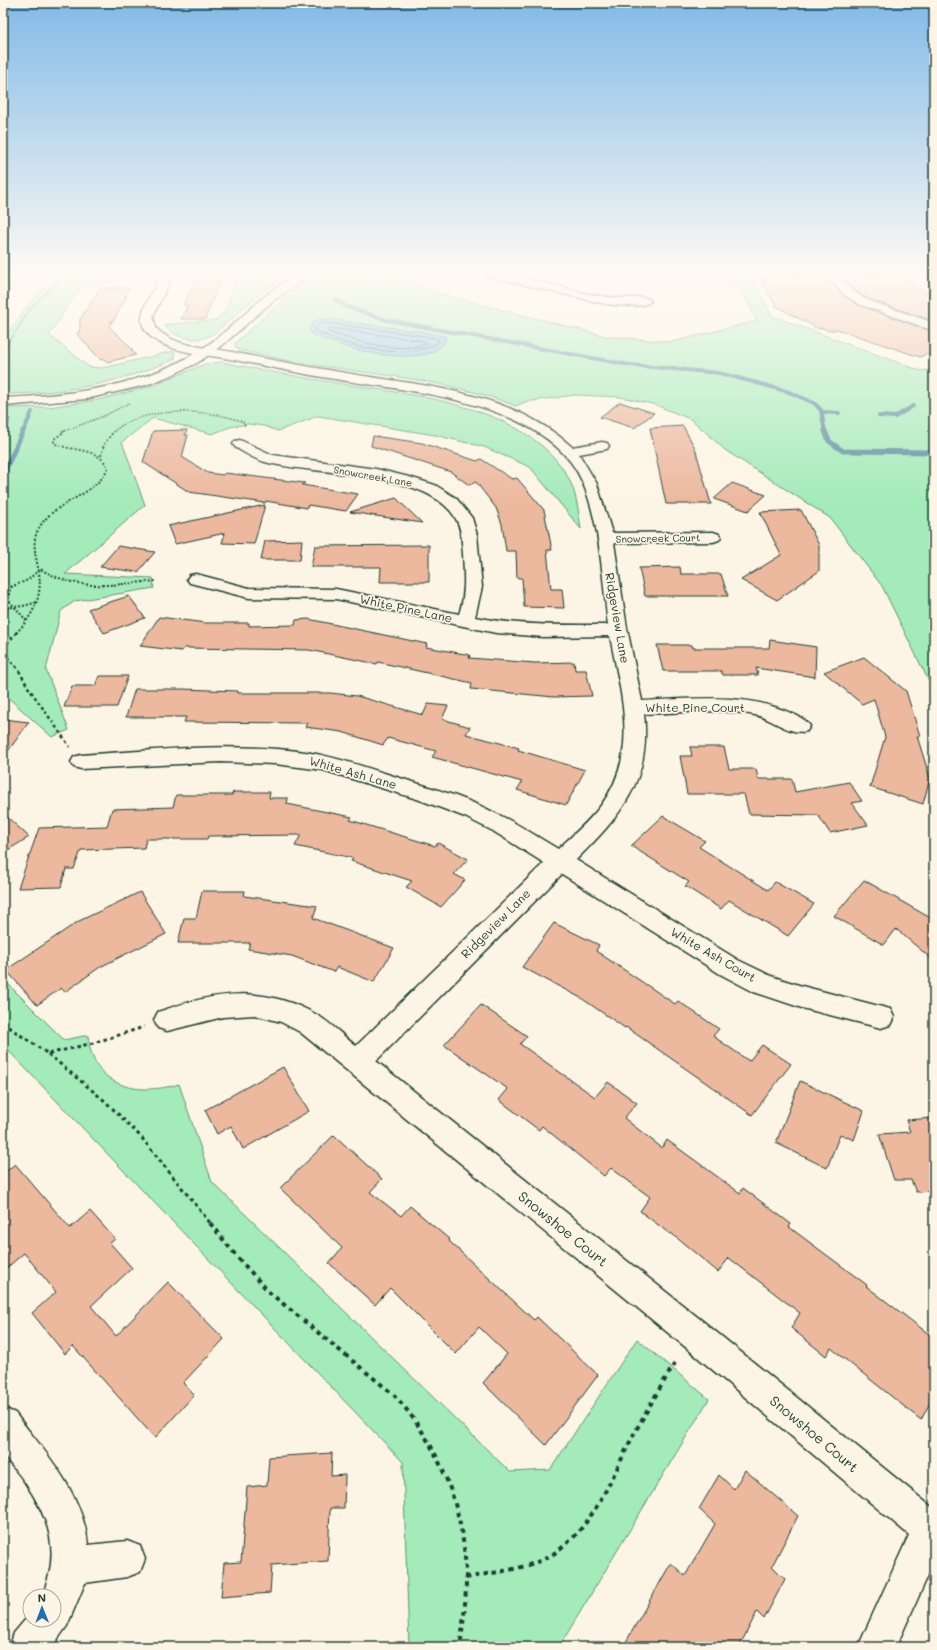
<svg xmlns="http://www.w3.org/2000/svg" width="937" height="1650" viewBox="0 0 937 1650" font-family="Mali,sans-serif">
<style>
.green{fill:#a3ebb9;stroke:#619476}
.water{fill:#8ac4e9;stroke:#5f8ea1}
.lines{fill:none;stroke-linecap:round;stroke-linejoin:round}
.shore{stroke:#4a737c;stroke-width:1}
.stream-far1{stroke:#5f8ea1;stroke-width:4}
.stream{stroke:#5f8ea1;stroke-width:5}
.building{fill:#ecb89e;stroke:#1f3d34}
.minor-casing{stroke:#1f3d34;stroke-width:3}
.tertiary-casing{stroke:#1f3d34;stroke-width:3}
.path-far4{stroke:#1f3d34;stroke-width:1.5;stroke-dasharray:1.5 1.5;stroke-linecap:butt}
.path-far3{stroke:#1f3d34;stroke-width:2;stroke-dasharray:2 2;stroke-linecap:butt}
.path-far2{stroke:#1f3d34;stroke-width:2.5;stroke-dasharray:3 3;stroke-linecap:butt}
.path-far1{stroke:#1f3d34;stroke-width:3;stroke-dasharray:3.5 3.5;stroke-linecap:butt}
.path{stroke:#1f3d34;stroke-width:4;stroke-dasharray:4.5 4.5;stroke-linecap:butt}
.minor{fill:#fcf5e5;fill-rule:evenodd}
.tertiary{fill:#fcf5e5;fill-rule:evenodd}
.labels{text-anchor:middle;stroke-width:3.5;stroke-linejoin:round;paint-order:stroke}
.far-street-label{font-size:10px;fill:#1f3d34;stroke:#fcf5e5}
.street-label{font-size:12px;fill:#1f3d34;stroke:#fcf5e5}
.near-street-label{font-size:14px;fill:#1f3d34;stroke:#fcf5e5}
</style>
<rect width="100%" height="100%" fill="#fcf5e5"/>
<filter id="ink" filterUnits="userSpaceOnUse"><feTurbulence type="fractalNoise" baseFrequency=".025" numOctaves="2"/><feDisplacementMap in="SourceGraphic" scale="8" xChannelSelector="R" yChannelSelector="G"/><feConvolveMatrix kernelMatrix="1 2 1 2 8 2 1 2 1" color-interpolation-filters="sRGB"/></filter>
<g filter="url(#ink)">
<!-- green -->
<g class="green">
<path d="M59 274H122L123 279 80 288 49 335 89 367 103 368 174 351 175 359C120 383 62 394 3 394V341L30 302Z"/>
<path d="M237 274H290C268 286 250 303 231 319 224 324 217 333 209 336 194 342 173 338 164 325L215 320 224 313 236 283 227 279 179 280 181 276Z"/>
<path d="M325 274H395L402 279 436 293 605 336 672 342 757 321 739 285 688 274H750L772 316 921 371 934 369V692L882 586 830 518 725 450 692 420 656 405 621 397 575 395 525 402 516 406C447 379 374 375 302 363 281 360 260 354 239 350L235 346V343L291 293Z"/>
<path d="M222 362C260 370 299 377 337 383 410 395 520 403 565 472 576 489 578 508 581 529L530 467 484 447 435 435 318 416 278 431 264 426 248 424 230 427 212 434 153 418 122 442 145 505 65 574 153 578 154 588 75 601 61 611 46 670 69 730 52 737 3 693V408L49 407 98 400 155 385 205 364Z"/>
<path d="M3 979 64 1040 88 1035C92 1086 135 1097 179 1084L212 1182 510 1472 550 1470 637 1339 709 1399 559 1647H409L403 1462 3 1045Z"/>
</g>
<!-- water -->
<path class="water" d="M327 319 425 332 446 337 444 343C439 348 433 353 426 354 391 361 344 349 312 334L309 329C313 320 318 319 327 319Z"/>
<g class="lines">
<!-- shore -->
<g class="shore">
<path d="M327 323 425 336 438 339 439 342C406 362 346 347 314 330L318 324Z"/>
<path d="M330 328 424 341 427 343C400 355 355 341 329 332L328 330Z"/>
</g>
<!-- stream-far1 -->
<g class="stream-far1">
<polyline points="335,299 347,307 387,320 630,365 719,373 757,383 789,392 814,403 821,410 825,432"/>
<polyline points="821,412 839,413"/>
<polyline points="879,416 895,417 913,406"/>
<polyline points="23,432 32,412"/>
</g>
<!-- stream -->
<g class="stream">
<polyline points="825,431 829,441 843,451 934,452"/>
<polyline points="3,475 23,431"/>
</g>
</g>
<!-- building -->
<g class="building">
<polygon points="767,274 825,274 842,295 858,305 934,332 934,357 926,354 920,357 837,329 829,331 823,328 819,329 776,306 760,278 770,278"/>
<polygon points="840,274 900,274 918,290 921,289 934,297 934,321 868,299 852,289"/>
<polygon points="196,281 220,281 205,319 181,319 188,305 183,305"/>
<polygon points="100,288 129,288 124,296 127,296 113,321 110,321 112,322 109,326 133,350 131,350 136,355 107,362 104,359 101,360 77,334 80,329 80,321 79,321"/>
<polygon points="620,402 654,413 634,428 600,417"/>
<polygon points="683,426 695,448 711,504 666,504 650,428"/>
<polygon points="187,430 185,435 188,435 182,457 208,473 223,475 225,473 305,483 302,485 358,494 346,511 308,505 307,508 266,501 265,503 189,492 143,462 153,431"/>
<polygon points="373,436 422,443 477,461 481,459 512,479 517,478 544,510 552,550 547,550 551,589 562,589 564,608 524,607 522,578 517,578 516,551 506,551 502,524 496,508 476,482 469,485 451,472 371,446"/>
<polygon points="732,483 766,495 748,511 714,499"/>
<polygon points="396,498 422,523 350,512"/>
<polygon points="265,505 254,544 222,543 225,533 175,544 168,526"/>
<polygon points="801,510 819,545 819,571 777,600 741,580 781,555 760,512"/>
<polygon points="302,540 300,560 261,560 265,541"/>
<polygon points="429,545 429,582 380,582 381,567 311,567 315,546"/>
<polygon points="118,546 155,552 138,572 100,567"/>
<polygon points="680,567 681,574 721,574 728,596 645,596 639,568"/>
<polygon points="129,596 145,618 104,633 88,609"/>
<polygon points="159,617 206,623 249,623 249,626 295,625 296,620 308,619 427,644 426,647 470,655 469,658 535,663 574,662 575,670 586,670 592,696 554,697 471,689 472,683 378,662 377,664 309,650 184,648 182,651 140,646"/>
<polygon points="770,640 816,647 815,677 756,668 758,675 723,675 721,671 663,671 657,645 692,645 693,648 769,648"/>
<polygon points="864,657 906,691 920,736 917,736 930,778 923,804 870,787 885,737 874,699 862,704 824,672"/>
<polygon points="99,676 128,676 117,707 64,707 72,686 95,686"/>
<polygon points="135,689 182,689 238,691 238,693 330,693 357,696 423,715 428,704 448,706 442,719 470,727 466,734 519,748 518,750 585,770 566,805 517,790 522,782 432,757 436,751 388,738 383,745 342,732 305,727 307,723 184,722 186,717 126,717"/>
<polygon points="3,719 29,722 3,758"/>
<polygon points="690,747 724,747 729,769 756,769 758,779 792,779 795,792 849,782 862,801 852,803 868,825 830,833 818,815 749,814 744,794 687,794 680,756 692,756"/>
<polygon points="233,792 270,792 269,798 288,798 287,804 352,817 350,820 435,846 438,843 468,859 454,874 465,880 441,907 406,887 412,881 351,861 353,858 295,846 301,835 208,836 207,839 146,839 144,848 81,850 74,869 66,869 61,887 18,888 39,828 107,826 112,809 173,807 176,795 232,795"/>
<polygon points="3,813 29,837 3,853"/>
<polygon points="663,816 705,841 699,847 768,890 775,882 814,904 788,936 729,900 721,909 685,886 689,882 631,846"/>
<polygon points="864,880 934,920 934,961 896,929 884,945 834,916"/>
<polygon points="202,891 245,891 244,896 317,906 313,918 394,948 374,982 337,967 334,972 292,956 248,949 250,943 178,943 184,918 196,918"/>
<polygon points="140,892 166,934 100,967 65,992 61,988 37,1005 6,970 79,921"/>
<polygon points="554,923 599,945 596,951 675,1004 678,1001 719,1029 713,1036 749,1061 762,1045 791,1064 752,1115 626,1027 625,1028 581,998 522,967"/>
<polygon points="481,1005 527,1036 520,1044 595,1097 608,1082 637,1103 624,1118 662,1148 667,1140 740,1193 743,1188 791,1224 789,1227 867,1285 866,1286 934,1338 934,1395 921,1420 831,1348 826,1356 791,1328 800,1313 729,1258 718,1272 671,1233 670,1234 640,1211 650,1197 611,1168 604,1176 542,1126 539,1130 499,1100 508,1089 444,1045"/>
<polygon points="283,1067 309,1111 243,1149 231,1126 217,1134 205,1110"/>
<polygon points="800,1081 864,1111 854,1140 840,1134 827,1168 776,1143"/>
<polygon points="934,1118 934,1191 916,1192 911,1180 894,1180 879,1134 910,1132 906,1120"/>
<polygon points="334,1135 382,1179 370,1192 401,1216 410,1206 450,1240 449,1241 534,1320 537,1317 598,1375 546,1445 483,1383 507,1354 479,1327 456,1354 390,1288 375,1305 329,1263 342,1248 280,1188"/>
<polygon points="15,1164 70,1228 90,1211 115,1239 110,1243 132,1268 91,1306 116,1336 168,1282 224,1339 183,1383 194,1395 155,1438 73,1346 65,1354 32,1313 56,1292 24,1253 3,1271 3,1174"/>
<polygon points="332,1453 331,1476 345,1475 344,1508 330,1508 328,1561 272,1565 270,1593 221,1597 224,1563 241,1562 247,1487 267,1485 269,1457"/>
<polygon points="745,1470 798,1516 772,1566 785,1579 764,1619 757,1612 739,1647 623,1647 671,1563 685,1576 715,1524 699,1509 719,1475 734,1489"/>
</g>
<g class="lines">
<!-- minor casing -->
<g class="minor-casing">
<g id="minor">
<path d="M152 274H163L170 281 153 316 156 328C173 347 208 347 232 352 276 361 320 369 364 376 436 387 515 395 572 447L602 442 607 443 609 446 607 449 579 454 597 484 612 533 713 532 719 534 721 537 719 540 713 542 614 543 627 628 642 701C692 699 747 692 793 714 800 717 806 720 810 726L807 731C790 736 772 718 755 715 719 708 681 713 644 714 652 781 620 816 576 860L738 960 771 976 802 986 890 1009 894 1017 890 1025 881 1028 802 1008 754 992 720 974 562 874 376 1061 705 1323 934 1509V1562L896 1647H858L909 1535 683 1345 300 1032 281 1022 255 1015 223 1017 167 1031 158 1028 154 1020 158 1012C214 992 263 984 317 1015 331 1023 343 1036 356 1046L544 863 493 831 465 817 420 800 323 770 275 764 220 762 81 769 74 767 71 762 74 757 81 755C155 750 231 742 305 752 332 756 358 765 384 773 422 785 460 795 495 813 517 823 537 837 558 849 572 836 587 823 599 808 641 754 621 696 610 636L543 637 496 633 336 599 249 598 190 583 187 579 190 575 196 574 249 588 336 589 459 614 460 611C466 591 464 574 463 554 462 543 462 531 457 521 432 469 314 476 265 462 254 459 245 453 235 447L233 444 235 441 240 440 273 455 376 469 409 477 435 485 456 498 472 518 477 535 482 587 475 617C519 626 564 625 608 625 602 577 600 499 570 461 520 399 408 391 334 379 297 373 261 365 224 358 201 354 156 351 144 328 136 314 152 294 158 281Z"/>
<path d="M486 274C531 273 574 296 619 298 627 299 645 294 651 301 645 309 611 305 601 303L488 276Z"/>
<polygon points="826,274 838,274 851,290 867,300 934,323 934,331 859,304 843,294"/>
<path d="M3 1408 15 1413C45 1452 84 1494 88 1545L127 1541 140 1546 145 1559 140 1572 127 1577 85 1583 67 1626 52 1647H9L14 1633 30 1614V1620H54V1596H42C61 1552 50 1519 24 1481 18 1472 9 1464 4 1454 1 1448 3 1417 3 1408Z"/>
</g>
</g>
<!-- tertiary casing -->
<g class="tertiary-casing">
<path id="tertiary" d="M298 274H312L274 300 219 348 197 363 172 375 146 385 86 399 3 406V398C75 395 152 386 212 342 241 320 265 291 298 274Z"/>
</g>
<!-- path-far4 -->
<g class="path-far4">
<polyline points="3,351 31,308 65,274"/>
<polyline points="7,432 10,418"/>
<polyline points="62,432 104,416 129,403"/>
<path d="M113 432C141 406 209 408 243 422L245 426"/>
</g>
<!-- path-far3 -->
<g class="path-far3">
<polyline points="3,439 8,431"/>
<polyline points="101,456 104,444 114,431"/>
<polyline points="12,586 9,592 9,601 27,621"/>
<path d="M3 590 28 580 40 569C83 593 111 584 157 581"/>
<polyline points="3,608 23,606 38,602"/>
<path d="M16 633C34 615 44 594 38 568 36 556 32 544 37 532 51 500 94 499 108 468 98 446 73 453 54 443V439L65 431"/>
</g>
<!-- path-far2 -->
<g class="path-far2">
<polyline points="3,648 17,632"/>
<polyline points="3,653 18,669 28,687 70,747"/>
</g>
<!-- path-far1 -->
<g class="path-far1">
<polyline points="3,1023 48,1054 93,1043 144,1027"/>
<polyline points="48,1054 105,1101 141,1137 211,1224"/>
</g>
<!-- path -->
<g class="path">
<path d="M210 1223 237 1257 270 1293 394 1395C440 1445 466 1513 466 1580 466 1603 463 1625 460 1647"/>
<path d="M466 1578C493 1572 524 1570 548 1557 592 1533 612 1476 634 1434 647 1410 661 1386 675 1363"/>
</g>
<!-- minor -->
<use href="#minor" class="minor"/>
<!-- tertiary -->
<use href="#tertiary" class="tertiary"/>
</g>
</g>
<!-- sky -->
<linearGradient id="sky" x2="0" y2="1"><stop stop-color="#82bae8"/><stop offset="0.54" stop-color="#fefaf3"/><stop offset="1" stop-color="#fefaf3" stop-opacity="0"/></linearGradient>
<rect width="937" height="505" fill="url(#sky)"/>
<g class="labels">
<!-- far-street labels -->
<g class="far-street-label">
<text transform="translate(373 476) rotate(10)" y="4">Snowcreek Lane</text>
<text transform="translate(658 538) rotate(-1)" y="4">Snowcreek Court</text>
</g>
<!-- street labels -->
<g class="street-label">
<text transform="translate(406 609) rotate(12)" y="4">White Pine Lane</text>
<text transform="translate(617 618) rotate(80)" y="4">Ridgeview Lane</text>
<text x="695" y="712">White Pine Court</text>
<text transform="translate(353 773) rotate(16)" y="4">White Ash Lane</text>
<text transform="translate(496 924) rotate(-45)" y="4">Ridgeview Lane</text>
<text transform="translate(713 955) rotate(30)" y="4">White Ash Court</text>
</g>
<!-- near-street labels -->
<g class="near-street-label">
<text transform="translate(563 1229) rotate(39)" y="5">Snowshoe Court</text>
<text transform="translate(814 1434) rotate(40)" y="5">Snowshoe Court</text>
</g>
</g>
<!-- margin -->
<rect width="937" height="1650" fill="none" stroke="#fcf5e5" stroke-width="16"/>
<rect x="8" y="8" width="921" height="1634" fill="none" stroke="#1f3d34" stroke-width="1.5" filter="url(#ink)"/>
<!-- north arrow -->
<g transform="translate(42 1608) rotate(359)"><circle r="19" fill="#fcf5e5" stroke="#a4ab9e"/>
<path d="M0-3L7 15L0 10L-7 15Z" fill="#1f6fb2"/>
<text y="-6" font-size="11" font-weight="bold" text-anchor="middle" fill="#1f3d34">N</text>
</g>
</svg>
